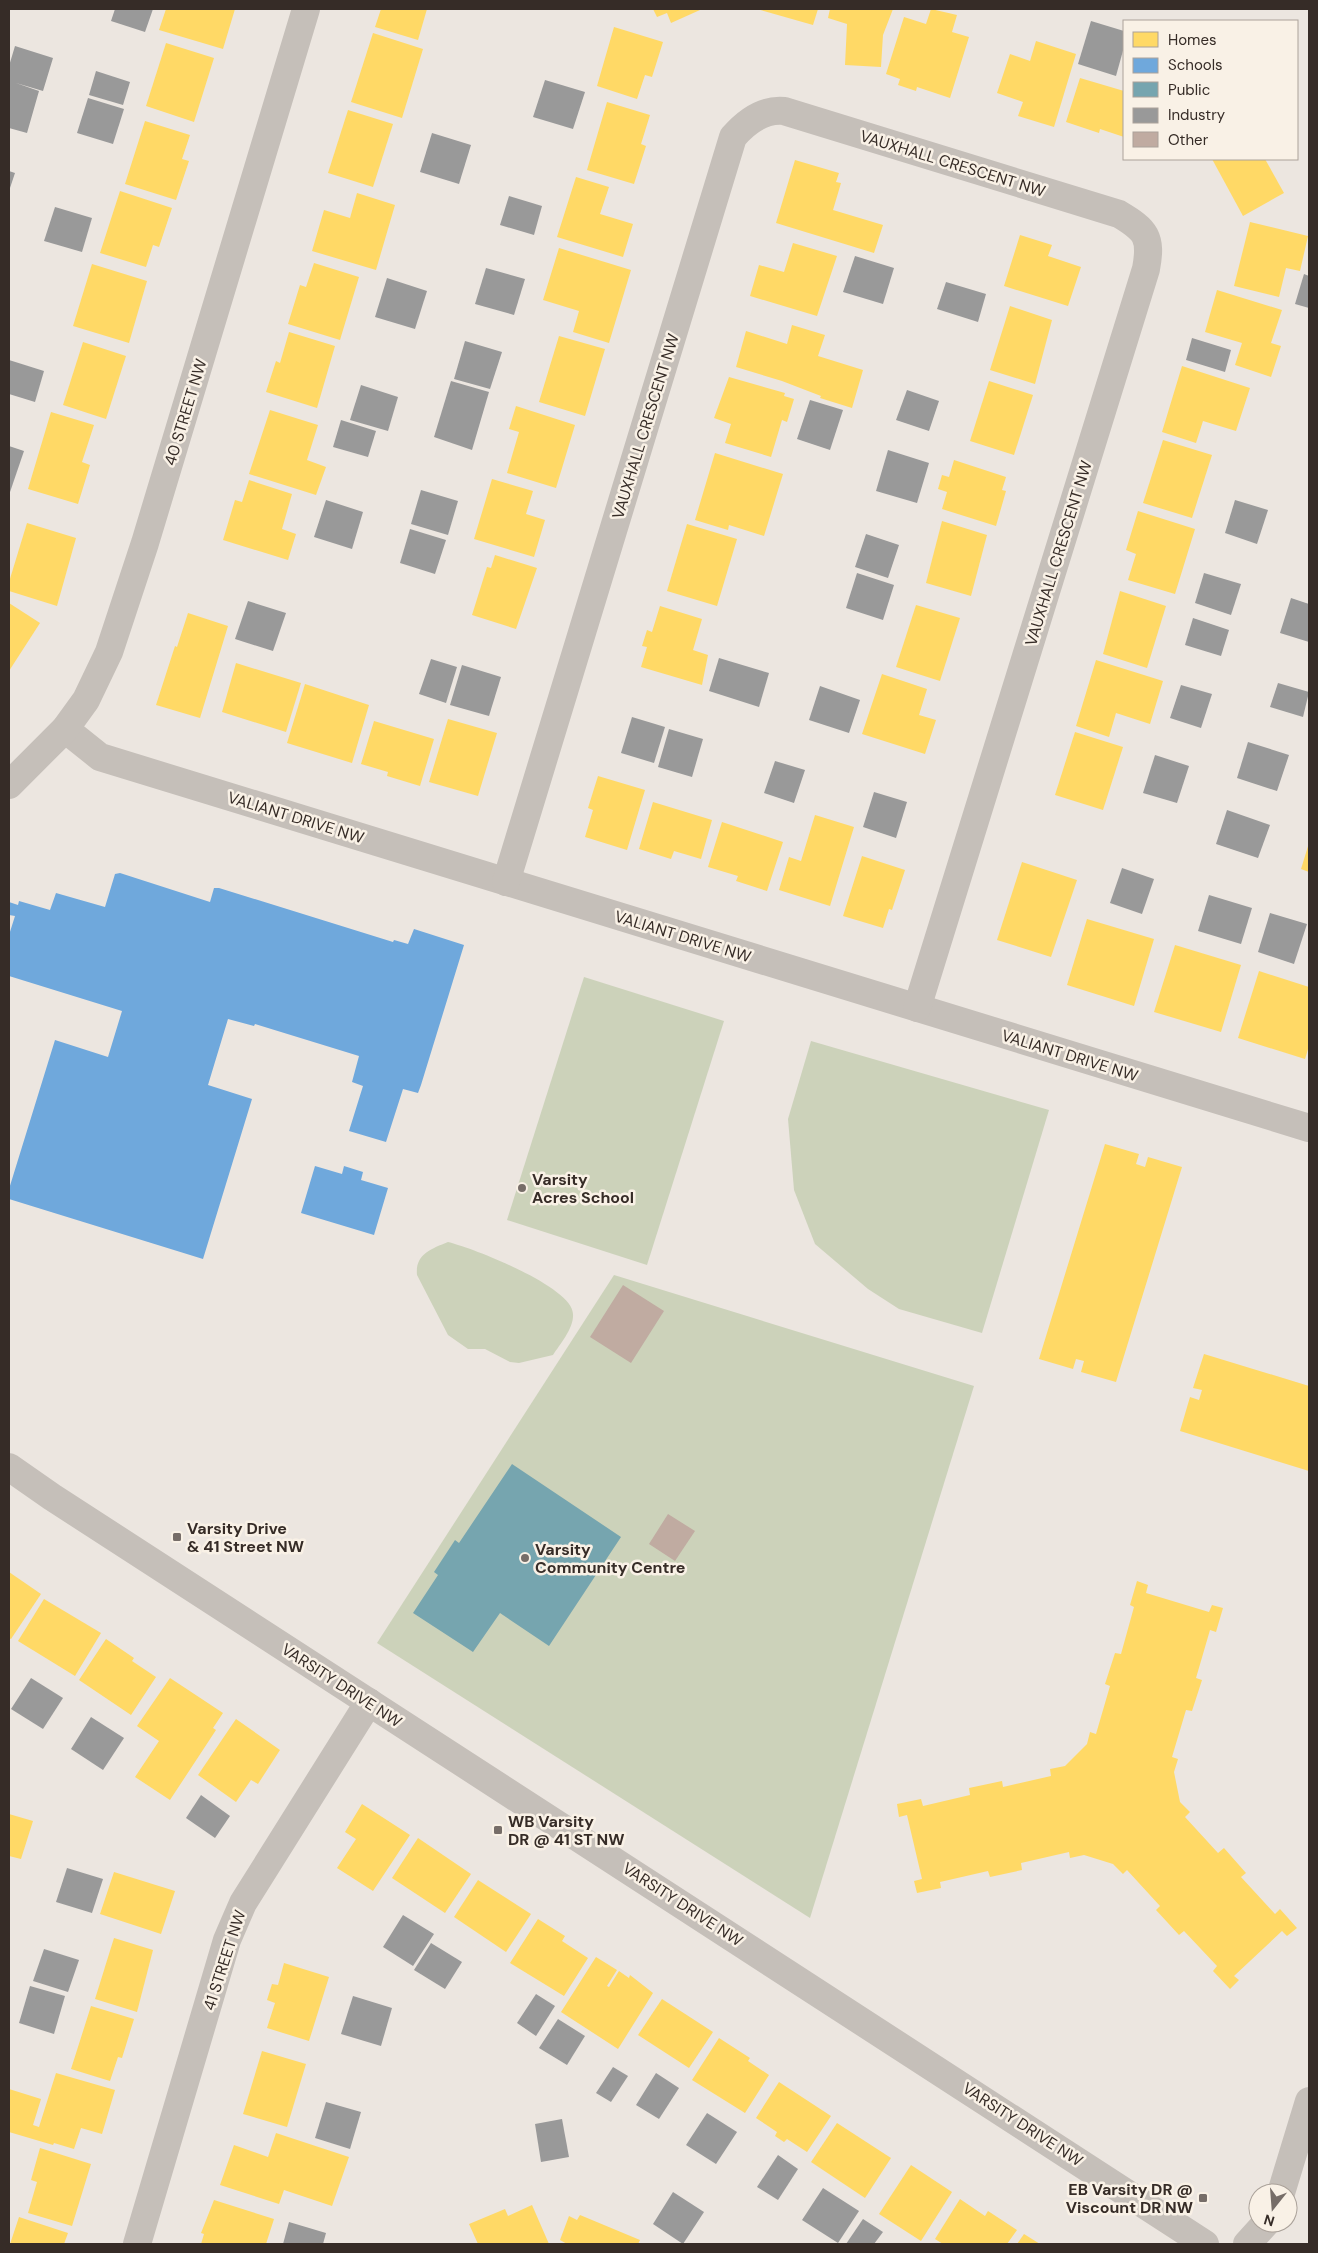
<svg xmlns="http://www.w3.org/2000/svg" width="1318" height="2253" viewBox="0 0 1318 2253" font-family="'DM Sans',sans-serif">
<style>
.green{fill:#ccd2ba}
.homes{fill:#ffd966}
.schools{fill:#6fa8dc}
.public{fill:#76a5af}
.industry{fill:#999}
.building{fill:#c0aba1}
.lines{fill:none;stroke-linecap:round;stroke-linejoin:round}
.street{stroke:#c5bfb9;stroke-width:28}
.poi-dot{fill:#766d68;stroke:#f9f1e6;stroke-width:2}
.labels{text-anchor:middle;stroke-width:5;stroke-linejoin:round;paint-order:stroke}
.street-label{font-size:16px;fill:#362c27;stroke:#f9f1e6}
.poi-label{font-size:16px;font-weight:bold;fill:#362c27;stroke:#f9f1e6;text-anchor:start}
</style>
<rect width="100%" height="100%" fill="#ece6e0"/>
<!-- green -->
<g class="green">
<polygon points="584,977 724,1021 647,1265 507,1220"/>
<polygon points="811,1041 1049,1110 982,1333 899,1309 868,1289 815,1244 794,1190 788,1119"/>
<path d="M448 1242C473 1248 573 1287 573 1314 574 1328 560 1344 553 1355L519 1363 510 1362 485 1349H468L448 1335 417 1275C415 1254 431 1249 448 1242Z"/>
<polygon points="614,1275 974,1386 810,1918 377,1643"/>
</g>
<!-- homes -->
<g class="homes">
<polygon points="166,9 235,9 223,49 159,30"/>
<polygon points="381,9 427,9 418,40 375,27"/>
<polygon points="653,9 699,9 700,10 671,23 667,13 657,17"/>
<polygon points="757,9 818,9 813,25"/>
<polygon points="830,9 893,9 883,35 881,67 845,65 847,24 828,18"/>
<polygon points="931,9 957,15 952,32 969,37 950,98 917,87 916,91 898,85 900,79 886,74 904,17 926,24"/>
<polygon points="614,27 663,42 652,77 645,75 637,99 597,86"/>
<polygon points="373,33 423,49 402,118 351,102"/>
<polygon points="1036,41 1076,54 1054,127 1018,116 1023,102 997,93 1010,54 1030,61"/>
<polygon points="166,43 214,58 194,122 146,106"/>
<polygon points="1080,78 1124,91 1124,137 1100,129 1099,133 1066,122"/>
<polygon points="607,102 650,115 641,144 646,146 634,184 587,170"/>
<polygon points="348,110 393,124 373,187 328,173"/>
<polygon points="145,121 190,135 182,159 189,161 176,200 125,184"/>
<polygon points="1212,159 1265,159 1284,193 1243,216"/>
<polygon points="795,160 839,173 836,182 841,183 833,210 883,225 874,253 776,223"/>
<polygon points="576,177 609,187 600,214 633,224 623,257 557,237"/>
<polygon points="120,191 172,208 159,247 153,245 146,267 100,253"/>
<polygon points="357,193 395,205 376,270 312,251 324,210 350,218"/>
<polygon points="1250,222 1308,236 1300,271 1286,268 1279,297 1234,286"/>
<polygon points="1020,235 1052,245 1048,256 1081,267 1068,306 1004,286"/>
<polygon points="793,243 837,256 817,316 750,296 759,265 784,272"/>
<polygon points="559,248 631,270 609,343 573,332 579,311 543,300"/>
<polygon points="314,263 359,277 340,340 288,324 300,285 306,287"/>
<polygon points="92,264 147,281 129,343 73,326"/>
<polygon points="1217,290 1282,310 1271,343 1281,346 1271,377 1235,365 1242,343 1205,332"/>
<polygon points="1010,306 1052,320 1035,384 990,370"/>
<polygon points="792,325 825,335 818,356 863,370 852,408 820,398 821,396 782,381 736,367 746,331 787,344"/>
<polygon points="289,332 335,346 317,408 266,392 276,361 280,363"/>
<polygon points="559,336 605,349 585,416 539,402"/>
<polygon points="83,342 126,356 106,419 63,405"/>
<polygon points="1182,366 1250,388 1236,431 1203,421 1196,443 1162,432"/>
<polygon points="729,377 785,393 784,396 794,399 787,422 782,420 771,457 725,443 731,424 714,418"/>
<polygon points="989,381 1033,395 1014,455 970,441"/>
<polygon points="516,406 575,425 556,488 507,473 519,432 509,429"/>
<polygon points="270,410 318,425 307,460 326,467 316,495 249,474"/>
<polygon points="51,412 94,425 82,462 90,465 78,504 28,489"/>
<polygon points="1163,440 1212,455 1192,518 1143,503"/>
<polygon points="715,453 783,474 764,536 729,525 728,530 695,520"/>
<polygon points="954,460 1006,477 1002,490 1006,491 996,526 942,509 947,492 938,489 942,475 949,477"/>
<polygon points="492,479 533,491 526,514 545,520 534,557 474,539"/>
<polygon points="249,480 292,494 282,529 296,534 288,560 223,540 235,500 242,502"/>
<polygon points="1138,511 1195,529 1175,594 1128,580 1136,554 1126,550"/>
<polygon points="942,521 987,535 971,596 926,583"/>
<polygon points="27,523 76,538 57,606 9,591 9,582"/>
<polygon points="687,524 737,539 717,606 667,591"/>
<polygon points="495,555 537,568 516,629 472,615 487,567 491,568"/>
<polygon points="1120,591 1166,606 1147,668 1103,654"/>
<polygon points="9,603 40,623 9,671"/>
<polygon points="916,605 960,618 940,681 896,667"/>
<polygon points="660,606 702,619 693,650 708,655 702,685 641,667 647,647 642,646 647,630 652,632"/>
<polygon points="188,613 228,626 200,718 156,705 175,646 177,647"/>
<polygon points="1096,660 1163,681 1150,724 1116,713 1109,737 1076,726"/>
<polygon points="236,663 301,683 286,732 222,712"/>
<polygon points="882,674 927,689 919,715 936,720 925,754 862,734"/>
<polygon points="305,684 369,705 352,763 287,743"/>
<polygon points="448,719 497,733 478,796 429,782"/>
<polygon points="374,721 434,739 420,786 387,776 388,772 361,764"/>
<polygon points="1075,732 1123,747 1103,810 1055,795"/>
<polygon points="598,776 645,790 627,850 585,837 593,810 588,808"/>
<polygon points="653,802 712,820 701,859 674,851 671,859 639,849"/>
<polygon points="815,815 854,827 830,906 779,890 789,857 801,861"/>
<polygon points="722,822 783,842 767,891 736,881 738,876 708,867"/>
<polygon points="1309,843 1309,872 1301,869"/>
<polygon points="862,856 905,870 892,910 889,909 883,928 843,916"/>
<polygon points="1022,862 1077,880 1051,957 997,940"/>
<polygon points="1087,919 1154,939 1134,1006 1067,985"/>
<polygon points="1175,945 1241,965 1221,1032 1154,1012"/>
<polygon points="1259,971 1309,987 1309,1046 1305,1059 1238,1038"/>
<polygon points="1105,1144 1139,1154 1136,1164 1145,1167 1148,1157 1182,1167 1116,1382 1081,1372 1084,1361 1076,1359 1073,1369 1039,1359"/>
<polygon points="1204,1354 1309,1386 1309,1471 1180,1431 1190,1397 1199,1400 1202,1390 1193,1388"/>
<polygon points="9,1572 41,1594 11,1639 9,1638"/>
<polygon points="1137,1581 1148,1585 1146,1593 1209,1612 1212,1605 1223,1608 1216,1632 1210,1630 1196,1678 1202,1680 1192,1711 1186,1710 1172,1757 1178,1759 1174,1772 1180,1802 1190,1812 1185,1817 1218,1853 1224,1848 1246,1873 1241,1877 1275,1914 1280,1909 1297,1928 1287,1936 1282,1931 1234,1976 1239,1980 1230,1989 1213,1971 1217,1966 1184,1931 1179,1935 1156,1910 1160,1906 1127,1870 1123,1874 1113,1864 1084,1855 1070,1858 1069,1852 1021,1863 1022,1870 990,1877 988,1871 940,1882 941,1888 917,1893 914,1881 922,1879 907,1815 899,1817 897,1804 921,1799 923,1806 970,1795 969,1788 1002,1781 1003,1787 1051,1776 1050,1769 1065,1766 1087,1744 1090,1732 1096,1734 1110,1686 1105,1684 1115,1653 1121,1654 1134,1607 1130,1605"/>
<polygon points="44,1599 101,1633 75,1676 18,1641"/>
<polygon points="106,1639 134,1658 132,1661 156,1677 131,1715 79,1680"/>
<polygon points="170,1678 223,1713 213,1728 216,1730 170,1800 135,1777 159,1741 137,1726"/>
<polygon points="236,1719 280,1750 258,1784 251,1780 236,1802 198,1775"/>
<polygon points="362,1804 410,1835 373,1891 337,1868 356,1839 345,1832"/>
<polygon points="9,1814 33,1821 21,1859 9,1856"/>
<polygon points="418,1838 471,1874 445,1913 392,1878"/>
<polygon points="114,1872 175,1891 161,1934 100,1914"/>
<polygon points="478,1880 531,1914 506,1952 454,1917"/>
<polygon points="538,1919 565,1936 562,1941 588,1958 564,1996 510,1963"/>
<polygon points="114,1938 153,1950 137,2012 95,1999"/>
<polygon points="596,1957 617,1970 607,1986 609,1987 619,1971 629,1978 630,1975 653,1993 618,2049 561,2012"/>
<polygon points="284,1963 329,1977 309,2041 267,2028 275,2003 267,2000 272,1984 278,1985"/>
<polygon points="662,1999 713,2032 689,2068 638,2035"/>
<polygon points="91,2006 134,2019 122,2058 118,2057 110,2081 71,2069"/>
<polygon points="719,2038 750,2058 748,2061 769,2075 745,2113 692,2080"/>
<polygon points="262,2051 306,2064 287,2127 243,2114"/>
<polygon points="56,2073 115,2090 102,2134 81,2128 74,2149 54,2143 53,2145 9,2132 9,2089 41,2099 33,2125 39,2127"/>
<polygon points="779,2082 831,2116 807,2152 787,2139 784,2142 775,2136 777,2132 756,2118"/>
<polygon points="837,2123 891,2158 865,2198 811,2162"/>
<polygon points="276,2133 349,2157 332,2206 284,2190 279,2204 220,2185 234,2145 268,2157"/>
<polygon points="40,2148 91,2164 72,2226 28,2213 37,2182 31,2180"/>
<polygon points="911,2165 952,2192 921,2241 879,2214"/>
<polygon points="960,2199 985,2216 988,2211 1017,2230 1007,2244 943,2244 935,2239"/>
<polygon points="214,2200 274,2219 266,2244 201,2244 204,2234 201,2233"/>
<polygon points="532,2205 549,2244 478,2244 469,2224 505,2209 508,2216"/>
<polygon points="580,2215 640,2240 638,2244 567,2244 560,2240 569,2216 577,2220"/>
<polygon points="19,2217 68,2233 64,2244 10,2244"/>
<polygon points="1024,2234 1040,2244 1017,2244"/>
</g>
<!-- schools -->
<g class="schools">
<polygon points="120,873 210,902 214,888 219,888 393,942 394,940 408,944 414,929 464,945 421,1085 418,1093 403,1089 386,1142 349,1131 363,1086 352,1082 359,1056 255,1024 254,1026 228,1019 208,1085 252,1099 203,1259 9,1199 9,1189 55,1040 108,1057 122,1011 9,976 9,935 15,916 9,915 9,902 18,905 19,901 50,910 56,893 105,907 115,874"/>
<polygon points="315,1166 342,1174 344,1166 363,1172 361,1180 388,1188 374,1235 301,1213"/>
</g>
<!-- public -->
<polygon class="public" points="512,1464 621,1537 549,1646 500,1613 473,1652 413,1613 438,1575 434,1572 455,1540 459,1543"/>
<!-- industry -->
<g class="industry">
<polygon points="115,9 153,9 145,32 111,21"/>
<polygon points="1091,21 1124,31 1124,47 1116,76 1078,64"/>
<polygon points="15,46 53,58 43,91 16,83 39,91 27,133 9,128 9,66"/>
<polygon points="96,71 130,82 123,105 89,95"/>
<polygon points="545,80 585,92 573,129 533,117"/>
<polygon points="88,98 124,109 113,144 77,133"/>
<polygon points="432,133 471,145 459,184 420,172"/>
<polygon points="9,171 15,173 9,191"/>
<polygon points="509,196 542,206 534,235 500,225"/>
<polygon points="55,207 92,218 82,252 44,241"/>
<polygon points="855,256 894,268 883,304 843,292"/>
<polygon points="486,268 525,279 514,315 475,304"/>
<polygon points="1304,274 1309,276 1309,308 1295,304"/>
<polygon points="387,278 427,291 415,329 375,317"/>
<polygon points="946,282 986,294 978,322 937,309"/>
<polygon points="1192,338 1231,350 1225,372 1186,360"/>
<polygon points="465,341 502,352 490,389 454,379"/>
<polygon points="9,360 44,371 35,402 9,394"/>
<polygon points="451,381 489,392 472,450 434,437"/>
<polygon points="361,385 398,397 388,431 350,420"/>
<polygon points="907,390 939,401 929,431 896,420"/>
<polygon points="810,400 843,410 830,450 797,439"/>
<polygon points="341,420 376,431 368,457 333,447"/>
<polygon points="9,446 24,451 9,495"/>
<polygon points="888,450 929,463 917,503 876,491"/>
<polygon points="421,490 458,501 448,535 411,524"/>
<polygon points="326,500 363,512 352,549 314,537"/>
<polygon points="1235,500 1268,510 1257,544 1225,533"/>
<polygon points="410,529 446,540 435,574 400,563"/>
<polygon points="866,534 899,545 888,578 855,567"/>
<polygon points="857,573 894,585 883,620 846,608"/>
<polygon points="1204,573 1241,584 1231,615 1195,603"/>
<polygon points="1291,598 1309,604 1309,642 1280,633"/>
<polygon points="248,601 286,613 273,651 235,639"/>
<polygon points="1193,618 1229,630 1221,656 1185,645"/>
<polygon points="719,658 769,673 759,707 709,691"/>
<polygon points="431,659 457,667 446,703 419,694"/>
<polygon points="462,665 501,677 489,716 450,705"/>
<polygon points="1278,683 1309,692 1303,717 1270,707"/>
<polygon points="1181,685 1212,694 1201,728 1170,718"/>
<polygon points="820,686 860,700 849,733 809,720"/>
<polygon points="632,717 665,727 654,763 621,753"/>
<polygon points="669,729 703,739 692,777 658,767"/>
<polygon points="1248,742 1289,755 1277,791 1237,778"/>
<polygon points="1155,755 1189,766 1177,803 1143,793"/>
<polygon points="775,761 805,770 794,803 764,793"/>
<polygon points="874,792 907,802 896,838 863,827"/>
<polygon points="1227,810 1270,825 1258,858 1216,844"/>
<polygon points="1122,868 1154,879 1142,914 1110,903"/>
<polygon points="1209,895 1252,908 1241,944 1198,931"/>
<polygon points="1270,913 1307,924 1294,964 1258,952"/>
<polygon points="31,1678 63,1698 43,1729 11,1709"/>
<polygon points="91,1717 124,1738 103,1770 71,1749"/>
<polygon points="201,1795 230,1816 215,1838 186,1818"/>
<polygon points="67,1868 103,1879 92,1913 56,1902"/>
<polygon points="403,1915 434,1934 413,1966 383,1947"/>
<polygon points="431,1943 462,1962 445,1989 414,1970"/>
<polygon points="44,1949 79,1960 68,1992 33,1981"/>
<polygon points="30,1986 65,1996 54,2034 19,2023"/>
<polygon points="536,1994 555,2006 536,2036 517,2023"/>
<polygon points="353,1996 392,2008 381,2046 341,2034"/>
<polygon points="558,2019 585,2036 567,2065 539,2048"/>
<polygon points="613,2067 628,2076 611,2102 596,2093"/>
<polygon points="656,2073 679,2088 659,2119 636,2105"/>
<polygon points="326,2102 361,2112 350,2149 315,2138"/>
<polygon points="707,2113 737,2132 716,2164 686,2145"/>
<polygon points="562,2119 569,2157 541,2162 535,2124"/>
<polygon points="778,2155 798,2169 778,2200 757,2187"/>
<polygon points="823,2188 859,2211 838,2243 802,2220"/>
<polygon points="673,2192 704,2212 683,2244 653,2224"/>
<polygon points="863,2219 883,2232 874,2244 846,2244"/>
<polygon points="289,2222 326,2233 323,2244 283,2244"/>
</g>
<!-- building -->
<g class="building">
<polygon points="623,1285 664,1311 631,1363 590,1337"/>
<polygon points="668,1514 695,1531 675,1561 649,1544"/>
</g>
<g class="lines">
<!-- street -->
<g class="street">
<polyline points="65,729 100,757 1309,1128"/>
<polyline points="9,785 65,729 86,700 109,652 145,543 306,9"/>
<path d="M506 882 733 137C746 122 763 109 784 111L1119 214C1146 230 1152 237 1146 269L917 1008"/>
<path d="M9 1467 52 1497C437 1746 823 1993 1205 2244"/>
<polyline points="1281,2193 1309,2101"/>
<polyline points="137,2244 227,1940 243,1903 369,1702"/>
<polyline points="1247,2244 1266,2223"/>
</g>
</g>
<!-- markers -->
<g class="poi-dot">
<circle cx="522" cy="1188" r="5"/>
<rect x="172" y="1532" width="10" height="10" rx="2.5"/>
<circle cx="525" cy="1558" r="5"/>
<rect x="493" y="1825" width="10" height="10" rx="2.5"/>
<rect x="1198" y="2193" width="10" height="10" rx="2.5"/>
</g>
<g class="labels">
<!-- street labels -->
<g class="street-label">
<text transform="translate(953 163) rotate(17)" y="6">VAUXHALL CRESCENT NW</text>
<text transform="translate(185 412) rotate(-73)" y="6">40 STREET NW</text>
<text transform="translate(645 426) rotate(-73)" y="6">VAUXHALL CRESCENT NW</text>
<text transform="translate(1058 553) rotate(-73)" y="6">VAUXHALL CRESCENT NW</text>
<text transform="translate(296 817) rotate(17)" y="6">VALIANT DRIVE NW</text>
<text transform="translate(683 936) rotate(17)" y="6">VALIANT DRIVE NW</text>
<text transform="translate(1070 1055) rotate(17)" y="6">VALIANT DRIVE NW</text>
<text transform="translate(342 1685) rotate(33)" y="6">VARSITY DRIVE NW</text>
<text transform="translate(683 1904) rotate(33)" y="6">VARSITY DRIVE NW</text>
<text transform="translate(224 1960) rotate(-72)" y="6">41 STREET NW</text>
<text transform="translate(1023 2124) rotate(33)" y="6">VARSITY DRIVE NW</text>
</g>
<!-- poi labels -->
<g class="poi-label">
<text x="532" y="1185">Varsity<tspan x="532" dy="18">Acres School</tspan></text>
<text x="187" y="1534">Varsity Drive<tspan x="187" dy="18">&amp; 41 Street NW</tspan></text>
<text x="535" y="1555">Varsity<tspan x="535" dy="18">Community Centre</tspan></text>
<text x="508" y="1827">WB Varsity<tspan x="508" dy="18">DR @ 41 ST NW</tspan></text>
<text x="1193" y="2195" text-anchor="end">EB Varsity DR @<tspan x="1193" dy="18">Viscount DR NW</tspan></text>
</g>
</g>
<!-- border -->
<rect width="1318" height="2253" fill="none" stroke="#362c27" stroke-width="20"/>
<!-- legend -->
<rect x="1123" y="20" width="175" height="140" fill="#f9f1e6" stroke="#aba29a"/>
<rect x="1133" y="32" width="25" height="15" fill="#ffd966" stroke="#aba29a"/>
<text x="1168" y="45" font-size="15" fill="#362c27">Homes</text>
<rect x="1133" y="58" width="25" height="15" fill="#6fa8dc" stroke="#aba29a"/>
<text x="1168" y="70" font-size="15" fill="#362c27">Schools</text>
<rect x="1133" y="82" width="25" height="15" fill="#76a5af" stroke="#aba29a"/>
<text x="1168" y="95" font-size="15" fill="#362c27">Public</text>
<rect x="1133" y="108" width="25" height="15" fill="#999999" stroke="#aba29a"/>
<text x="1168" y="120" font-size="15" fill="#362c27">Industry</text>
<rect x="1133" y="132" width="25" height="15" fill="#c0aba1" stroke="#aba29a"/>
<text x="1168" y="145" font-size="15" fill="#362c27">Other</text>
<!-- north arrow -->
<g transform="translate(1273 2208) rotate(197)"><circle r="24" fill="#f9f1e6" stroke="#aba29a"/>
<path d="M0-4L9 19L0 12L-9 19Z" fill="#766d68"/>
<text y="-8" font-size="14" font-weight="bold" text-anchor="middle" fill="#362c27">N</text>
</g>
</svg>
